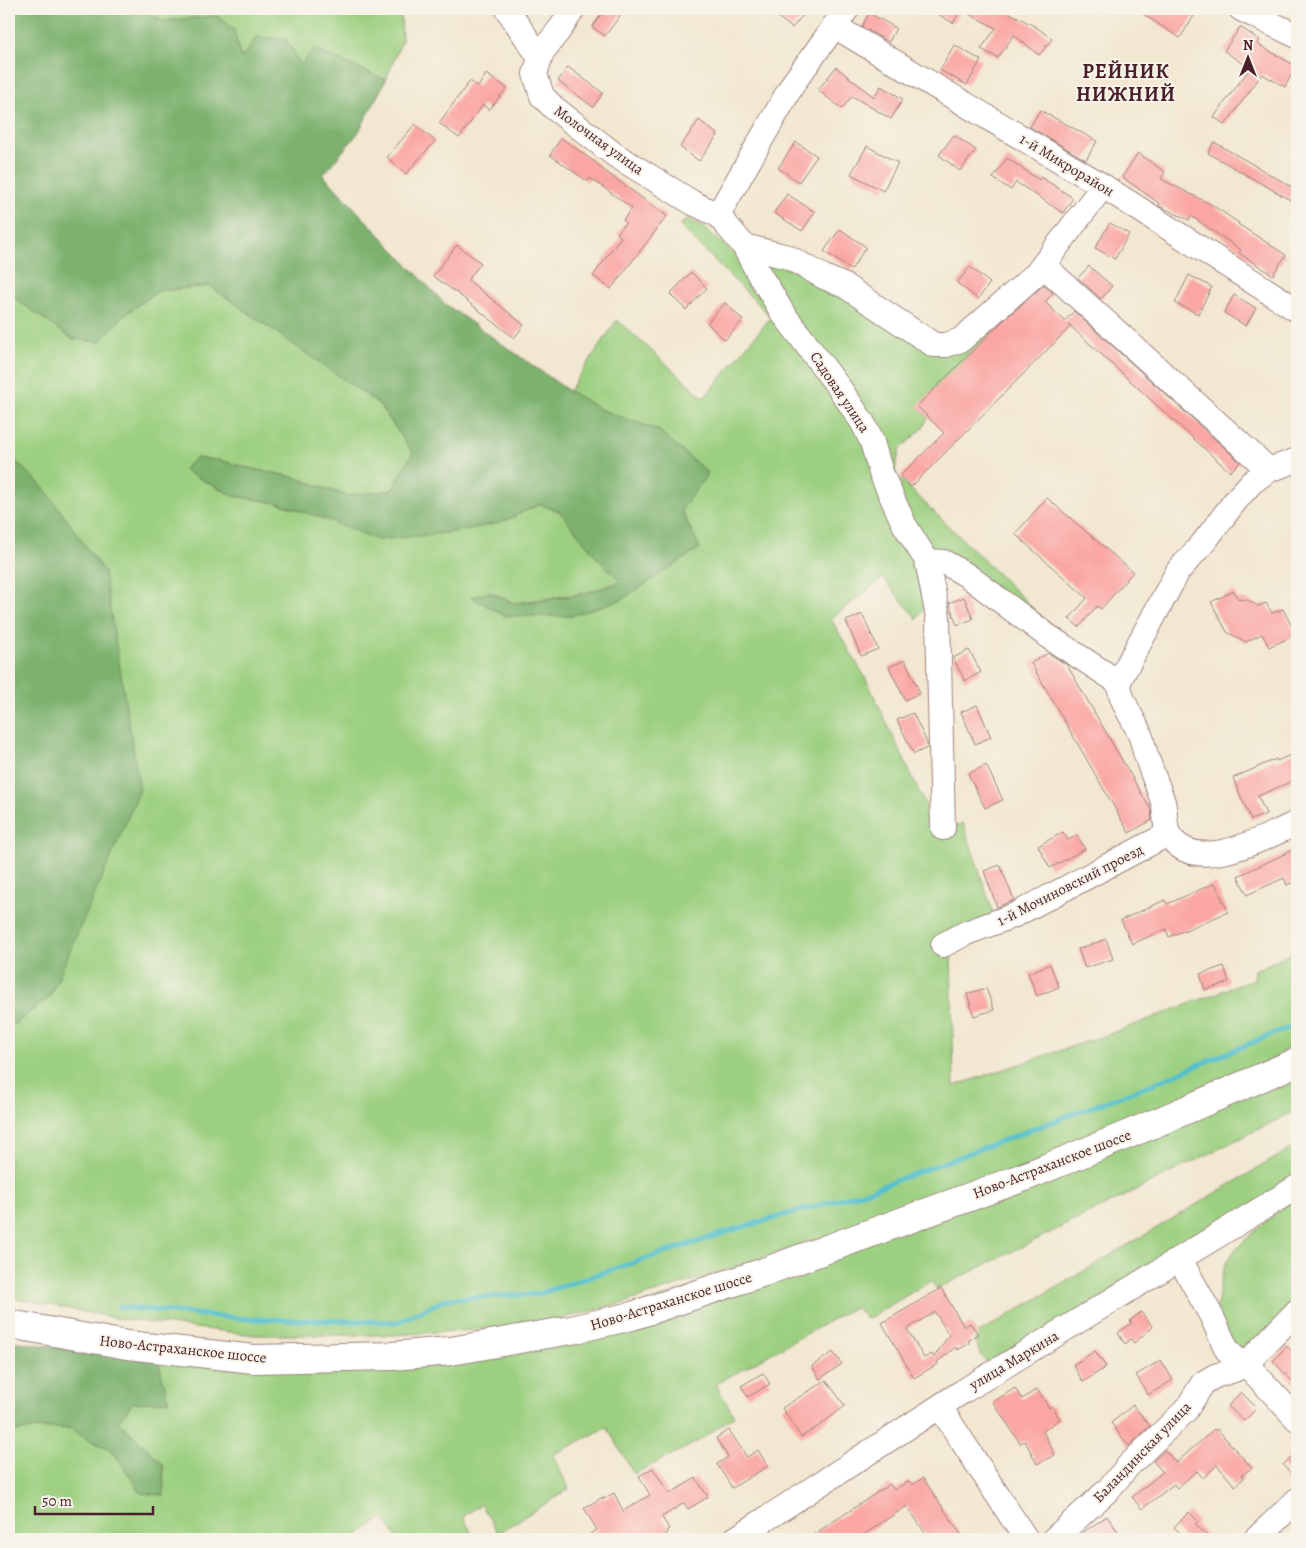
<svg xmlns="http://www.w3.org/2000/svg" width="1306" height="1548" viewBox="0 0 1306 1548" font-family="Alegreya,serif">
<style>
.green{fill:#9cd080;stroke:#737856}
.forest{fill:#7db26e;stroke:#64684c}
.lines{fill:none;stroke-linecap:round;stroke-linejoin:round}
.stream{stroke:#53bfcd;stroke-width:5}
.building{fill:#faa7a4;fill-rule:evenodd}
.minor-casing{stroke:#9e837e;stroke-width:26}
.major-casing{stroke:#9e837e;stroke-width:30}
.minor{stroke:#fff;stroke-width:24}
.major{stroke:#fff;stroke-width:28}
.labels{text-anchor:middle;stroke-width:4;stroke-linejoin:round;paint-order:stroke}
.street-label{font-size:15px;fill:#4a1f2b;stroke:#f7f3e8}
.district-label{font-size:20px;font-weight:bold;letter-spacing:1px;fill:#4a1f2b;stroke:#f7f3e8}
</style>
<rect width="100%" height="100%" fill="#f7f3e8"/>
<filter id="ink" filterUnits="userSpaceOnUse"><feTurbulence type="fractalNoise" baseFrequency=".02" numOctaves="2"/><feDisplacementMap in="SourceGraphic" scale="10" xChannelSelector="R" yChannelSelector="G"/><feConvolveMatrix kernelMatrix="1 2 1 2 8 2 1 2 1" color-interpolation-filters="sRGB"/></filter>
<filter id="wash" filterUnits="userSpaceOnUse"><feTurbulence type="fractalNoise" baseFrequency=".0096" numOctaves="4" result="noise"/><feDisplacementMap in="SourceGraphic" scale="20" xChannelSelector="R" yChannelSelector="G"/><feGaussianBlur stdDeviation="1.12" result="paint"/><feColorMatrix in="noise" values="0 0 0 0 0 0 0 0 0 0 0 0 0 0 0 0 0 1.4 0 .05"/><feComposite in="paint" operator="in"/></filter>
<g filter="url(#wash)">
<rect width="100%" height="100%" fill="#f2e7d0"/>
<!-- green -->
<g class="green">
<polygon points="143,9 396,9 401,13 402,40 386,80 314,49 301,65 241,59 217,16 163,21"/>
<polygon points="688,219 704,227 732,252 771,262 820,280 930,351 1043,282 918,406 928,417 923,428 900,449 895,470 897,476 1070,644 909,551 915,568 926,592 927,605 917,619 883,578 831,619 866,679 939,834 963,823 994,915 951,953 954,1086 1121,1030 1254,979 1255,970 1297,951 1297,1049 1020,1168 761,1259 623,1303 564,1318 502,1328 393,1335 255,1335 120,1319 9,1297 9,1028 50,997 45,489 9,455 9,294 29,308 98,342 127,313 158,291 210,286 379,404 413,453 392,490 347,496 294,477 252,469 218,460 196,458 184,470 234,496 278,503 328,520 447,533 500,523 540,504 560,511 599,560 621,582 585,593 514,603 490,592 472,597 571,616 700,548 681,510 708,473 658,430 602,410 569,391 617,320 704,398 771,317 679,225"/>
<polygon points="1297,1070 1297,1110 937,1289 931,1281 867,1319 855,1307 716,1384 734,1416 697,1442 634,1474 607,1427 553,1455 569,1489 498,1533 481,1504 463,1517 475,1539 398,1539 383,1518 351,1539 9,1539 9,1436 11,1432 39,1428 69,1428 87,1439 113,1451 141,1493 164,1495 163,1464 118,1421 133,1403 158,1360 507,1353"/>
<path d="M1297 1145V1178L992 1363C981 1361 979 1350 975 1340L979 1333Z"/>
<path d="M1297 1197V1306L1240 1354 1215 1316C1219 1299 1220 1279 1226 1263 1232 1248 1283 1207 1297 1197Z"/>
</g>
<!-- forest -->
<g class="forest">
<polygon points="9,9 143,9 163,21 217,16 234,29 241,58 257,37 286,39 301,65 314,49 386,80 358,133 323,175 445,304 569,391 602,410 658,430 708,473 681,510 700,548 621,600 571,616 505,616 471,597 490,592 514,603 545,600 585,593 621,582 599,560 560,512 540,504 500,523 447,533 378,540 328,520 278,503 234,496 183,470 196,458 218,460 252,469 294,477 347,496 392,490 413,453 379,404 210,286 158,291 127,313 99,342 72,339 9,294"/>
<polygon points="9,455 45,489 104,572 140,790 50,997 9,1028"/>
<polygon points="9,1341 158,1360 169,1401 133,1403 118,1421 163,1464 164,1495 141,1493 113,1451 87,1439 69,1428 39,1428 12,1432 9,1436"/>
</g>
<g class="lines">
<!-- stream -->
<polyline class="stream" points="119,1307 249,1319 398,1322 446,1299 538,1294 736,1229 868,1191 1150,1085 1297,1024"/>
</g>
<g id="blocks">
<!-- building -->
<g class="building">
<polygon points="605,9 625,9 605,36 592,27"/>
<polygon points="767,9 808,9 792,28"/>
<polygon points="929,9 1002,9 1036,27 1052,39 1039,55 1014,35 998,58 981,49 996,28 961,10 953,23"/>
<polygon points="1135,9 1182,9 1194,16 1180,38"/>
<polygon points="869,13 896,28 889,42 862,27"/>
<polygon points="1240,27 1260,40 1257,44 1296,66 1285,87 1262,74 1225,125 1214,117 1250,68 1224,51"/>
<polygon points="954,45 981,60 967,85 940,70"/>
<polygon points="568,67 603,93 593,107 558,81"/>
<polygon points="836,67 874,97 881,86 903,99 891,119 852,96 842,109 818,90"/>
<polygon points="486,74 507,88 489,110 483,105 459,138 439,123 470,81 478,87"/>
<polygon points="1040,110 1097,141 1086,160 1030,127"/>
<polygon points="699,120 718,135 699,161 680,147"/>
<polygon points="415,124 435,141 406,174 387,157"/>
<polygon points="954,135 976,150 960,171 939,155"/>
<polygon points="561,138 599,165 598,166 667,216 611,289 593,276 621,237 617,234 626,222 623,220 632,208 590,178 587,181 550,155"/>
<polygon points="796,142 817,156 799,182 778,168"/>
<polygon points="1214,142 1297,190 1297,204 1208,153"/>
<polygon points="867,146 898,163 883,191 851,174"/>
<polygon points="1138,153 1165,172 1161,179 1212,205 1239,223 1238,224 1286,255 1273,275 1239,253 1241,250 1191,216 1189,220 1159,206 1160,204 1122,177"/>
<polygon points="1007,158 1039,180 1041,177 1073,198 1063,213 1016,182 1011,190 993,178"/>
<polygon points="787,194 815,212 802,231 774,213"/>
<polygon points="1110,223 1129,234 1115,259 1095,248"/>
<polygon points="840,229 866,247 851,270 824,251"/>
<polygon points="457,245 481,263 468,280 524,325 514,338 457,293 433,276"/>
<polygon points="1089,266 1112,286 1101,299 1078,278"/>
<polygon points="970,267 990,283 978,299 957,283"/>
<polygon points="691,272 707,288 686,310 670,294"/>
<polygon points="1189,275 1212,287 1198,314 1175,303"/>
<polygon points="1044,285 1053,293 1045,302 1065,321 1074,311 1240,462 1230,472 1068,324 1071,326 911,487 900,476 944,433 917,406 1005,319"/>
<polygon points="1234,295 1256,308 1246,326 1224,313"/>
<polygon points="725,303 743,320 725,340 707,323"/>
<polygon points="1047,498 1133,572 1101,609 1097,606 1079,627 1069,619 1087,598 1015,534"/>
<polygon points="1234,591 1238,599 1248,600 1258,606 1266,603 1272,613 1283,609 1296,635 1269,647 1262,634 1246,642 1227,632 1211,602"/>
<polygon points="964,597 973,619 957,625 949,603"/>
<polygon points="862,614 878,649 861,656 846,621"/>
<polygon points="969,650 981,672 965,681 953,658"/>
<polygon points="1048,653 1067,665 1151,810 1152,820 1129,833 1031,663"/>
<polygon points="905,660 920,693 905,700 889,667"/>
<polygon points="977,705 991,737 975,744 961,712"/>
<polygon points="913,713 927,743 927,748 914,754 897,720"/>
<polygon points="1297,752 1297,779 1258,796 1266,814 1251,820 1233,778 1276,759 1277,761"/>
<polygon points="986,765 1003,800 985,808 968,774"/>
<polygon points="1063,832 1068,840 1077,835 1085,849 1050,868 1038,846"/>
<polygon points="1297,848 1297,881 1287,885 1284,878 1247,895 1238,876"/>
<polygon points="1000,865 1014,900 997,907 984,871"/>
<polygon points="1215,883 1228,912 1169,937 1166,929 1132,944 1121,920 1165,900 1167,904"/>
<polygon points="1106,939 1113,959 1085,968 1078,949"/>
<polygon points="1050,964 1059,987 1037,996 1028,973"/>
<polygon points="1224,966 1229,982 1205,990 1200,974"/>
<polygon points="986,988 994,1010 974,1016 967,994"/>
<path d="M941 1288 964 1327 970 1323 978 1334 968 1341 970 1343 958 1350 956 1347 937 1362 938 1364 914 1378 882 1323ZM935 1312 949 1335 934 1357 932 1354 924 1358 907 1329Z"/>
<polygon points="1141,1312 1153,1327 1134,1343 1131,1339 1125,1344 1118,1333 1132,1323 1130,1321"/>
<polygon points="1287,1346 1297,1357 1297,1386 1273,1361"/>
<polygon points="1095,1351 1106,1367 1083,1382 1073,1365"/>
<polygon points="833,1352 842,1364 820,1379 812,1366"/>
<polygon points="1161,1360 1173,1380 1148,1395 1136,1375"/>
<polygon points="763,1373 770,1384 748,1397 741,1386"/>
<polygon points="826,1380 845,1406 819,1426 801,1437 782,1408"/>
<polygon points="1015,1388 1022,1399 1037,1389 1049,1408 1052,1406 1060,1419 1043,1431 1055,1455 1037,1464 1025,1441 1020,1443 993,1402"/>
<polygon points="1241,1392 1257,1408 1244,1421 1228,1406"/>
<polygon points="1133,1405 1150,1426 1129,1446 1111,1423"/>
<polygon points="1214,1429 1215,1431 1217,1429 1252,1468 1242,1475 1244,1478 1235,1486 1217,1465 1203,1478 1197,1471 1177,1488 1174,1484 1142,1509 1132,1497 1163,1472 1153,1461 1165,1450 1176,1463"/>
<polygon points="729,1430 747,1457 758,1450 768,1466 732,1488 717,1464 728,1457 716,1438"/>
<polygon points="1297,1451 1297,1480 1283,1465"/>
<polygon points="653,1468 669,1494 696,1478 708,1497 688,1509 684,1503 662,1517 669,1529 666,1531 667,1534 659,1539 582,1539 597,1530 584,1508 603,1497 603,1499 614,1493 623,1511 650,1495 639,1476"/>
<polygon points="923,1478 964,1539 929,1539 907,1506 857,1539 807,1539 890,1484 894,1490 909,1481 912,1485"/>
<polygon points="1189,1512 1198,1521 1195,1524 1210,1539 1186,1539 1174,1527"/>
<polygon points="1107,1516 1123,1539 1074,1539 1075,1538"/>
</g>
</g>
</g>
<g filter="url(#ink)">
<use href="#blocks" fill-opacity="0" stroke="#9e837e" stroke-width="1"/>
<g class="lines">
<!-- minor casing -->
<g class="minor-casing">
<g id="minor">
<polyline points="507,9 540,58 535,74 542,96 554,108 615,155 693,203 718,215 744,246 760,276 771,293 782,312 840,389 863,423 872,442 881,473 904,524 927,561 938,617 943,828"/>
<polyline points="1241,9 1297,36"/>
<polyline points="834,26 1103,186 1297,310"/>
<polyline points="540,58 542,52 560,29 573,9"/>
<polyline points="718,215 794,82 847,9"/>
<polyline points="744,246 788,257 824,277 845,286 934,345 946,345 961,340 1037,273 1103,186"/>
<polyline points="1043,265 1269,470"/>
<path d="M1297 460 1269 470 1252 482 1236 500 1204 542 1178 571 1119 681C1119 701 1134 718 1141 737 1143 743 1144 749 1146 755 1151 771 1158 786 1163 802 1166 811 1164 827 1169 835 1195 877 1265 837 1297 823"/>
<polyline points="927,561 944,562 968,576 1049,637 1112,678 1119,681"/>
<polyline points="943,945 966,933 1015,915 1168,834"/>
<polyline points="1179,1260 1187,1272 1212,1317 1227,1350 1235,1358 1246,1364 1297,1419"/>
<polyline points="940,1407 1026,1539"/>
<polyline points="735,1539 962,1392 1297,1187"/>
<polyline points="1054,1539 1108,1490 1129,1465 1186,1410 1203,1383 1215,1376 1234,1370 1246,1364 1297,1311"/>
<polyline points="1256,1539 1297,1500"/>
</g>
</g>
<!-- major casing -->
<g class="major-casing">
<polyline id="major" points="9,1324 127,1345 254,1359 392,1356 451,1351 571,1330 632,1316 764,1272 1027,1176 1158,1122 1297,1062"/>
</g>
<!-- minor -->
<use href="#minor" class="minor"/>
<!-- major -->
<use href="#major" class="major"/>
</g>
</g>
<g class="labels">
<!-- street labels -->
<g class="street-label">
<text transform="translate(599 140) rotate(36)" y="5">Молочная улица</text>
<text transform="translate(1067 165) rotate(31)" y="5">1-й Микрорайон</text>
<text transform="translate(840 392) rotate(56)" y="5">Садовая улица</text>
<text transform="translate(1070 885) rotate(-27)" y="5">1-й Мочиновский проезд</text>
<text transform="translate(1052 1164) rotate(-21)" y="5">Ново-Астраханское шоссе</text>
<text transform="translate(671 1301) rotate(-17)" y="5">Ново-Астраханское шоссе</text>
<text transform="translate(183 1349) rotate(6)" y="5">Ново-Астраханское шоссе</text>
<text transform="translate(1014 1360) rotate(-31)" y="5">улица Маркина</text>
<text transform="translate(1142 1452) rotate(-46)" y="5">Баландинская улица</text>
</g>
<!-- district labels -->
<g class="district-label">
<text x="1126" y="78">РЕЙНИК<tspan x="1126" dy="23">НИЖНИЙ</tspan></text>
</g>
</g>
<!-- margin -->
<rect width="1306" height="1548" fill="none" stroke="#f7f3e8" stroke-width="30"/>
<!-- north arrow -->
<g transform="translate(1248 58)" stroke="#f7f3e8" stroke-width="4" paint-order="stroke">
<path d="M0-4L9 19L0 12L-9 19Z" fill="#4a1f2b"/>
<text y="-8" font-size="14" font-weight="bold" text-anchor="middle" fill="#4a1f2b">N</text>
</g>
<!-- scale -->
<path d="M35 1506v8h118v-8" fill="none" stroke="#4a1f2b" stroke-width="2.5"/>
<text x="42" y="1506" font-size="15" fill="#4a1f2b" stroke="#f7f3e8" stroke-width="4" paint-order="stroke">50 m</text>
</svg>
